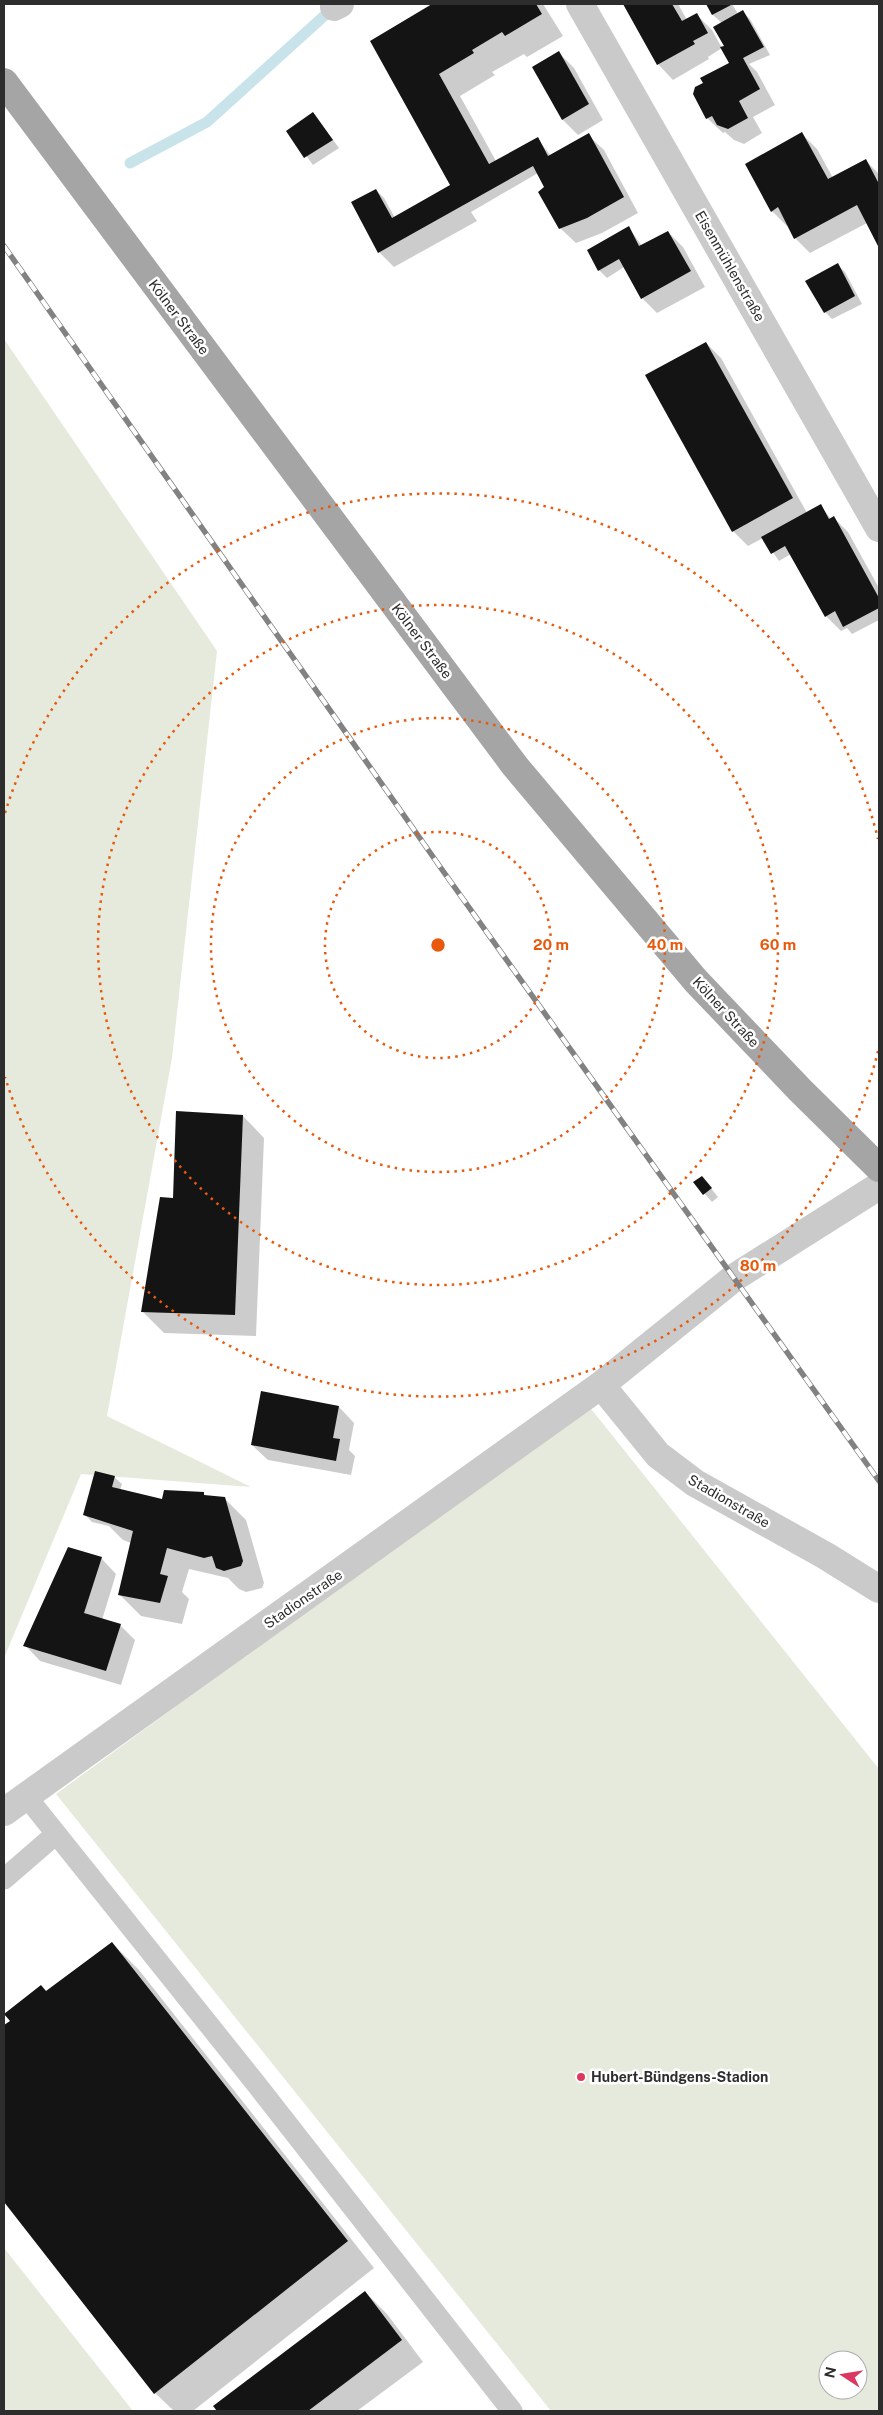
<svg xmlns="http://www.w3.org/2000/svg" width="883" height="2415" viewBox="0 0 883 2415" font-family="'Public Sans',sans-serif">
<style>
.green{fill:#e6eadc;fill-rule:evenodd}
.shadow{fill:#0003;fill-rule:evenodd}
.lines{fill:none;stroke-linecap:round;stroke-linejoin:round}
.stream{stroke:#c8e3ea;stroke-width:11}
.building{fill:#141414}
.lane{stroke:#cacaca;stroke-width:21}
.street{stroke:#cacaca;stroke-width:28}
.primary{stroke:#a5a5a5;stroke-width:28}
.rail-casing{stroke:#828282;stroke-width:5.5}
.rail{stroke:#fff;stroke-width:4;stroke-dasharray:11;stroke-linecap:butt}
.ring{fill:none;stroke:#e8590c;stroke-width:2.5;stroke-dasharray:2.5 5}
.poi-dot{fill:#dd3761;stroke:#fff;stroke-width:2}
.labels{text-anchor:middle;stroke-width:5;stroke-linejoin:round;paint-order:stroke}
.street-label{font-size:14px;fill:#2d2d2d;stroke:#fff}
.poi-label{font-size:14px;font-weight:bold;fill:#2d2d2d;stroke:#fff;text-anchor:start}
.centre{fill:#e8590c;stroke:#fff;stroke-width:2.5}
.ring-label{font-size:15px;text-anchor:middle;font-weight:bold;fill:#e8590c;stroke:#fff;stroke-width:5;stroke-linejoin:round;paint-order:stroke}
</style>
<rect width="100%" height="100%" fill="#fff"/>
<!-- green -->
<g class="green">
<polygon points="4,339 217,651 172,1058 107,1416 251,1487 81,1474 4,1658"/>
<path d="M588 1405 879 1769V2411H551L56 1794ZM828 2360H858V2390H828Z"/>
<polygon points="4,2248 133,2411 4,2411"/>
</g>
<!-- shadow -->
<g class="shadow">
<polygon points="436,4 543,4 563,36 527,57 524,54 492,72 495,75 460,96 496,161 537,138 551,156 588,135 604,150 638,213 602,233 576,243 560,228 546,187 538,173 471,212 477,221 394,267 379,252 376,190 384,198 395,218 452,186 372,41"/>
<polygon points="624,4 678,4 687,20 697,15 712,30 722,48 726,46 722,23 713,15 707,4 732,4 738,14 743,12 750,19 770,55 749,64 757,72 775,105 753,117 762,133 744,144 734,140 725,132 723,133 707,118 705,83 730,63 722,48 708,57 709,59 673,80 658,64"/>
<polygon points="559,53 574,68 603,120 578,135 563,120 533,68"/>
<polygon points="313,113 339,148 313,165 288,131"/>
<polygon points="802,134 817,149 833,178 865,160 879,174 879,246 867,223 810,253 795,238 788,225 787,226 772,211"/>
<polygon points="629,228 642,246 668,232 683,247 705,287 657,313 642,298 624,267 607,278 599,270"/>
<polygon points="838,265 845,272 862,304 832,319 825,312"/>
<polygon points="706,343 721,358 807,513 820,505 831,519 833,517 848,532 879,588 879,620 852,634 847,628 841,631 826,616 791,554 779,561 763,538 748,546 733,531"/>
<polygon points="243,1116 264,1138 256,1336 164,1333 143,1312 174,1199"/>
<polygon points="702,1177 718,1197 712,1202 695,1183"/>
<polygon points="339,1407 354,1423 349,1450 355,1456 351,1475 268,1460 252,1445"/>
<path d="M114 1477 122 1484 120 1490 163 1500 203 1493 206 1496 224 1498 246 1520 264 1583 262 1588 246 1592 239 1589 228 1578 189 1569 182 1592 189 1599 182 1624 141 1616 119 1594 131 1543 123 1540 109 1526 92 1522 85 1515ZM92 1516 106 1522 92 1518Z"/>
<polygon points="101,1558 116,1574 102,1620 120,1625 135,1640 121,1685 40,1661 25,1645"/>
<polygon points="112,1943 139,1970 374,2268 193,2411 174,2411 155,2393 4,2200 4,2027"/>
<polygon points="365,2292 387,2314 423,2362 357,2411 218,2411 215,2407"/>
</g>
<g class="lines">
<!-- stream -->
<polyline class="stream" points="130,163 207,122 334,7"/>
</g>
<!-- building -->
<g class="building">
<polygon points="432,4 536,4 542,14 505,36 502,32 472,50 474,53 439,74 489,164 538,137 548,156 589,133 624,197 587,218 559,229 538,192 544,187 533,166 378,253 351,202 376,189 392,218 450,185 370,41"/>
<polygon points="623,4 672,4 682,21 697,13 708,33 693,41 695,44 657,65"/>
<polygon points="706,4 730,4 731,5 712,15"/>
<polygon points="743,10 764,47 743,58 760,89 739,101 748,118 728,129 717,125 712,116 706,119 693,94 695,87 703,83 700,78 729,63 720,47 724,46 713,27"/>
<polygon points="559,51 589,104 562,120 532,67"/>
<polygon points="313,112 333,140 304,158 286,131"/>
<polygon points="802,132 828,179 866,159 879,184 879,248 857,205 794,239 778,207 771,212 745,164"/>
<polygon points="629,226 639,246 668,231 691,271 641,299 619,259 598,271 587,250"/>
<polygon points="838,263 855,296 824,313 805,281"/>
<polygon points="706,342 793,498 732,532 645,375"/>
<polygon points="821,504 829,519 834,516 879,598 879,608 843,627 835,611 825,617 785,546 771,554 761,537"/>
<polygon points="176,1111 243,1115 235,1315 141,1312 160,1197 173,1198"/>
<polygon points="702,1176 712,1188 703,1195 693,1182"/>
<polygon points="261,1391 339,1406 333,1438 340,1439 336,1461 251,1445"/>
<polygon points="95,1471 115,1476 112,1487 162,1499 164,1490 204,1492 204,1495 225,1497 243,1561 241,1566 224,1571 216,1568 212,1556 204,1558 167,1548 160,1574 168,1576 160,1603 118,1595 133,1531 83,1515"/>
<polygon points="68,1547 102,1557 84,1613 121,1624 106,1671 23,1646"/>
<polygon points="112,1942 348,2241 154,2394 4,2202 4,2025 10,2021 4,2014 41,1985 46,1991"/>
<polygon points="365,2291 402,2340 308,2411 217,2411 213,2406"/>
</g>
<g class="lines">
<!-- lane -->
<g class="lane">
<polyline points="26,1796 257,2085 512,2411"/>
<polyline points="4,1879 56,1834"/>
</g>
<!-- street -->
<g class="street">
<polyline points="580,4 879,528"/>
<polyline points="334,7 340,4"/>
<polyline points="601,1385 658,1455 695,1483 826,1556 879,1589"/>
<polyline points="4,1812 601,1385 735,1277 879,1186"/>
</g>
<!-- primary -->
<polyline class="primary" points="4,82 515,766 696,981 800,1090 879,1168"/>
<!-- rail casing -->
<g class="rail-casing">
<polyline id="rail" points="4,246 443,871 879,1481"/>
</g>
<!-- rail -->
<use href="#rail" class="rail"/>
</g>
<!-- distance rings -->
<g class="ring">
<circle cx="438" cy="945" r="113"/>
<circle cx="438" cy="945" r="227"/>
<circle cx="438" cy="945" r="340"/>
<path d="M878 1051A453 453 0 0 1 5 1077M5 813A453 453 0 0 1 878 839"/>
</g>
<!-- markers -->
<circle class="poi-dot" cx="581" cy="2077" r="5"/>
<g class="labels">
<!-- street labels -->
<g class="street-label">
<text transform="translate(730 266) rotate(60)" y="5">Eisenmühlenstraße</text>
<text transform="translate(179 317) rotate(53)" y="5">Kölner Straße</text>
<text transform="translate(422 641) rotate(53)" y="5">Kölner Straße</text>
<text transform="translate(726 1012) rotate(47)" y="5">Kölner Straße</text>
<text transform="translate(729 1501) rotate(30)" y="5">Stadionstraße</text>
<text transform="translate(303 1599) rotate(-35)" y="5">Stadionstraße</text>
</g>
<!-- poi labels -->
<g class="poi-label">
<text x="591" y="2082">Hubert-Bündgens-Stadion</text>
</g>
</g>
<circle cx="438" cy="945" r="8" class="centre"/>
<g class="ring-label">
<text x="551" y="950">20 m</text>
<text x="665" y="950">40 m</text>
<text x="778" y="950">60 m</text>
<text x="758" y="1271">80 m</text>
</g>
<!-- border -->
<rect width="883" height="2415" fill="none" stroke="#2d2d2d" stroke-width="10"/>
<!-- north arrow -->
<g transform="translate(843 2375) rotate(282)"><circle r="24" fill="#ffffff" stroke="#ababab"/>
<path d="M0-4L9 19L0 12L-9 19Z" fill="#dd3761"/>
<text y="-8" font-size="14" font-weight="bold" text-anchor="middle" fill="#2d2d2d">N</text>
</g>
</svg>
